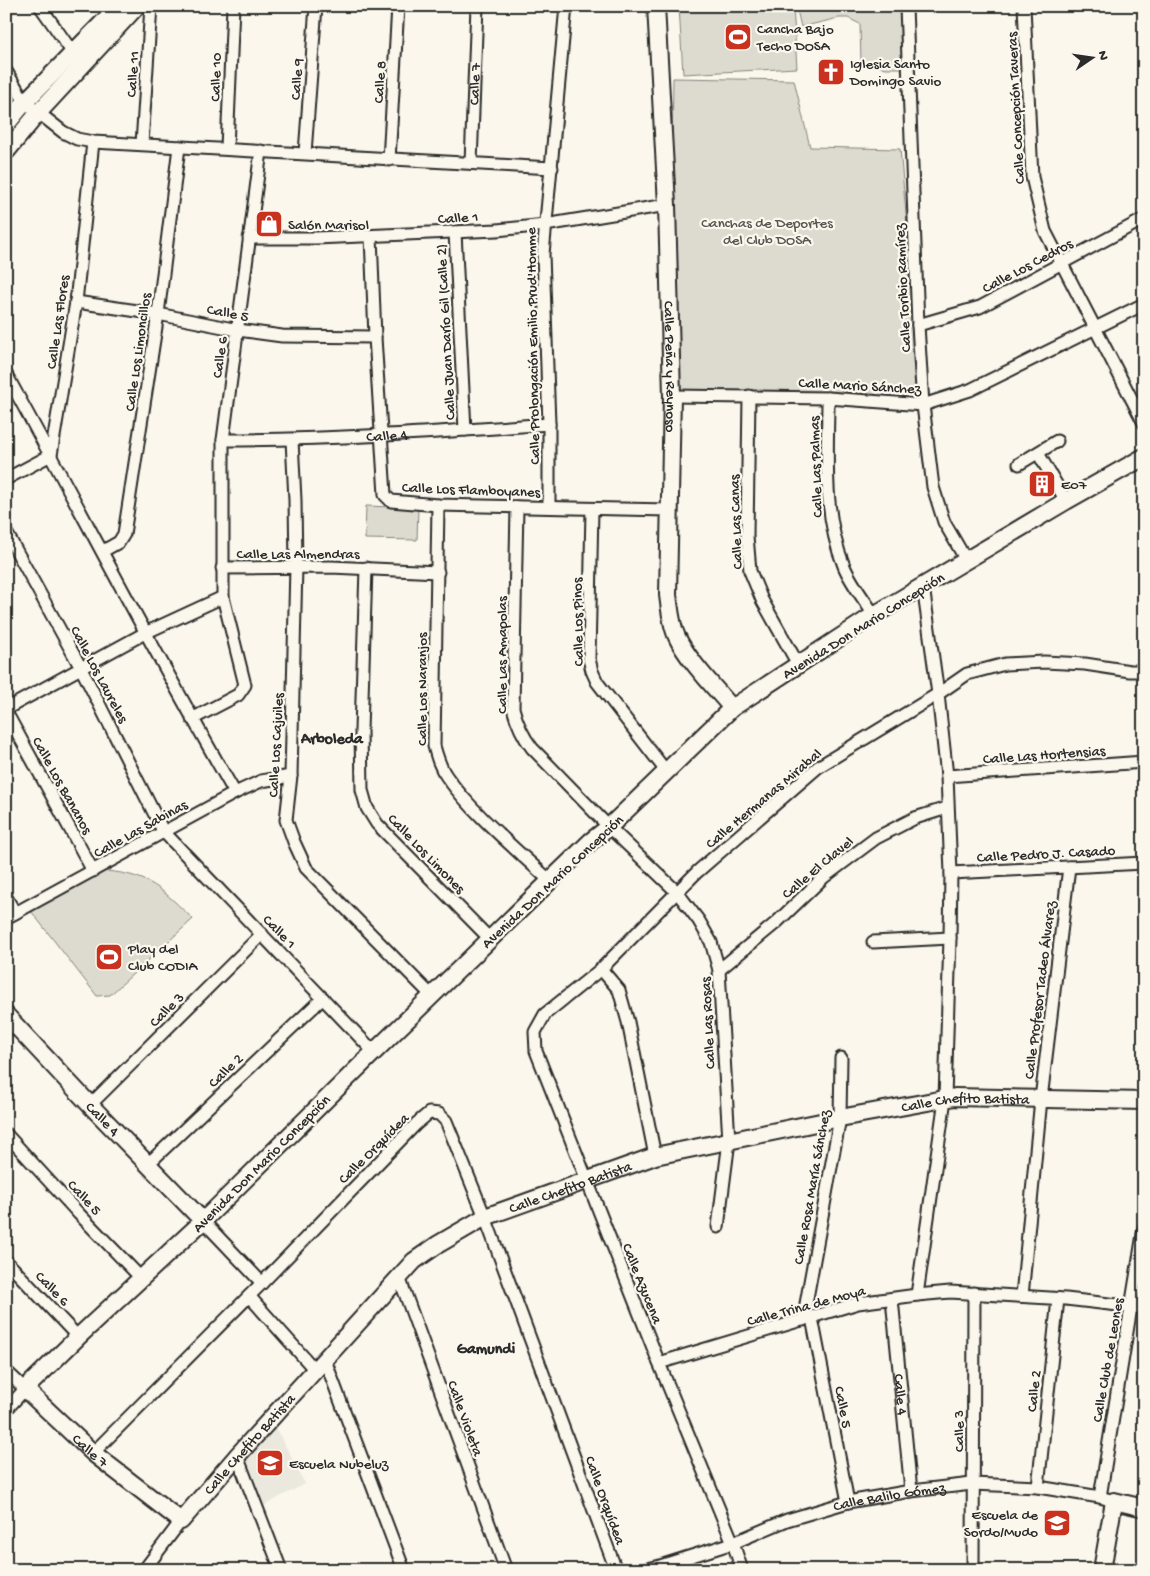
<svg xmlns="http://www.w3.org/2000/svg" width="1150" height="1576" viewBox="0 0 1150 1576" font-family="'Gochi Hand',sans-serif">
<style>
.built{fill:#ebe8de}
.green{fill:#dddad0;stroke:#84827e}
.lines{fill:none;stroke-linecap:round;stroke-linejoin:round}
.street-casing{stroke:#2b2b2b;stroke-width:15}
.secondary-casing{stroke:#2b2b2b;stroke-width:20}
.street{stroke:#fbf7ec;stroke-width:11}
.secondary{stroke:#fbf7ec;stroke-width:16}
.labels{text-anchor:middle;stroke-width:4.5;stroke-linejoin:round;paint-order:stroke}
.poi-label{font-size:15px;fill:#2b2b2b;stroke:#fbf7ec;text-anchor:start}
.street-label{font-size:15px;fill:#2b2b2b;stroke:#fbf7ec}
.park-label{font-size:15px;fill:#585754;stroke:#fbf7ec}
.neighbourhood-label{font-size:16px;font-weight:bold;fill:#2b2b2b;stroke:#fbf7ec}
</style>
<rect width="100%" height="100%" fill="#fbf7ec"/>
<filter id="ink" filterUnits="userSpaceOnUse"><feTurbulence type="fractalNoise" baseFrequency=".02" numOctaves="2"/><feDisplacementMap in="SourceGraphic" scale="10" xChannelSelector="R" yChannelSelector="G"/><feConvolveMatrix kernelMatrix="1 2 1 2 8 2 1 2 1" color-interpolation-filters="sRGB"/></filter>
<g filter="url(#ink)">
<!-- built -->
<polygon class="built" points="276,1427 305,1484 263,1506 251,1480 243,1458"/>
<!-- green -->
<g class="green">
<polygon points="679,6 793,6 797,68 683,74"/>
<polygon points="796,6 900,6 902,68 887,68 861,64 860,24 848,18 839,18 801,27"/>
<polygon points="673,78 794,80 810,147 900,149 923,398 678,394 670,322"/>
<polygon points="366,506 418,508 417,540 365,539"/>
<path d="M106 871C151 875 162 890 193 919L110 995 97 996 31 911 91 877Z"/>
</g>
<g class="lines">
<!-- street casing -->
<g class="street-casing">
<g id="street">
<polyline points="40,6 73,53"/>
<polyline points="906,6 918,325 923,405 933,487 944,522 966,560"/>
<polyline points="1024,6 1032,177 1045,231 1144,423"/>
<polyline points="6,71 25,102 63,132 77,139 93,142 552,168"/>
<polyline points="142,144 151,6"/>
<polyline points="227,148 233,6"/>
<polyline points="305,153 316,6"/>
<polyline points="389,160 398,6"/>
<path id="s1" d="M471 163 477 6"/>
<polyline points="455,232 465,430"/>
<polyline points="371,236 375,337 385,495 391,501 438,505 669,510"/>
<polyline points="249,238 316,238 497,230 545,225 667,205"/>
<polyline points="76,302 158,314 238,330 282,336 375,337"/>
<polyline points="918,325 980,307 1144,219"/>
<path d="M6 374C83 514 155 655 235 793"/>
<polyline points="672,396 828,398 923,405 970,390 1144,304"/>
<polyline points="749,396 747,536 750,571 762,600 799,666"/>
<path d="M828 398C828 454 822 513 844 566 851 583 864 599 874 615"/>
<path id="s2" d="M223 440C332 440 441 432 549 424"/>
<polyline points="292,440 295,500 296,566 291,776 286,820 294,842 306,868 432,996"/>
<polyline points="1038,453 1066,501"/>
<polyline points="1019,464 1057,441"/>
<polyline points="6,479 51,455 76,302 93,142"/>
<path d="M438 505 434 746C437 757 440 768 447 777 474 815 516 849 550 881"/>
<path d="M517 507 513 708C517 724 522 735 532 748L609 827 677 892 699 921 711 942 719 970 729 1141 718 1227"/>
<polyline points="549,507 549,424 543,254 566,6"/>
<polyline points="592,509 589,659 592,671 597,682 666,771"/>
<polyline points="6,532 81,668 163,831 374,1052"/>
<polyline points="103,551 119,542 124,534 158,314 179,147"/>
<polyline points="222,568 331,567 438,572"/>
<polyline points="366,568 361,731 362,790 367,808 377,824 490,939"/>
<polyline points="6,709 145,633 223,597"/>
<polyline points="6,712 93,871"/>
<polyline points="192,719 238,695 245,685 223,597 223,440 261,151"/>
<polyline points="947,776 1144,762"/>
<polyline points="951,873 1144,863"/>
<polyline points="6,897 15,913"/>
<polyline points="6,918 235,793 261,781 291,776"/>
<polyline points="873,942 950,938"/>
<polyline points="601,969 619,990 628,1022 655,1156"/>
<polyline points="719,970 777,922 824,877 876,838 915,818 947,808"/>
<polyline points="90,1105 262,934"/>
<polyline points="6,1134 79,1214 142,1279"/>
<polyline points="148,1164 323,998"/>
<polyline points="203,1221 262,1283"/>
<polyline points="6,1261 78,1337"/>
<polyline points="399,1277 506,1570"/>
<polyline points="917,1295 945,1099 950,938 951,873 947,776 938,694 923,586"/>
<polyline points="249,1296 315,1370"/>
<polyline points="1022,1296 1041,1099 1069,867"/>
<path id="s3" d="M892 1299 911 1491"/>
<polyline points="812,1318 848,1502"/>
<polyline points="803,1320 840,1118 841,1058"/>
<polyline points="325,1360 404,1570"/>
<polyline points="659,1363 858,1303 917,1295 950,1292 1066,1299 1144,1308"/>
<polyline points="6,1371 25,1389 6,1410"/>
<polyline points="93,1453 262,1283 416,1124 429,1113 439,1114 446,1121 485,1217 616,1570"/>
<polyline points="237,1456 281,1570"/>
<polyline points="1038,1487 1058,1299"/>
<polyline points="1100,1497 1144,1228"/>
<polyline points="144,1570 181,1521"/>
<path id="s4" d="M643 1570 660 1566 733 1543 787 1520 848 1502 911 1491 972 1484 1038 1487 1100 1497 1114 1501"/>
<polyline points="742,1570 733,1543 659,1363 536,1051 535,1032 545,1014 601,969 697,872 818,767 938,694 967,674 1005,664 1044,662 1085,664 1130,671 1144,671"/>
<polyline points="973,1570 974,1293"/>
</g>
</g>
<!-- secondary casing -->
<g class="secondary-casing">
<g id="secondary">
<path id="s5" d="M656 6 667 205 672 396 668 595C670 609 671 625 677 637 687 659 716 689 732 708"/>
<polyline points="6,125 25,102 119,6"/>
<polyline points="6,152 39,112 137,6"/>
<path id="s6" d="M1144 457 1066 501 874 615 732 708 609 827 591 841 374 1052 203 1221 78 1337 25 1389 93 1453 181 1521 237 1456 414 1261 437 1245 485 1217 655 1156 840 1118 955 1097 1144 1101"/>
<path id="s7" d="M6 1015 90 1105 203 1221"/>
<polyline points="1102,1570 1114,1501 1144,1508"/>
</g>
</g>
<!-- street -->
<use href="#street" class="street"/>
<!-- secondary -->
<use href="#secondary" class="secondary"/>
</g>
</g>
<!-- icons -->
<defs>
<g id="stadium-square" transform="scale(1.4375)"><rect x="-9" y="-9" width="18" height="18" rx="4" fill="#c8321e" stroke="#fbf7ec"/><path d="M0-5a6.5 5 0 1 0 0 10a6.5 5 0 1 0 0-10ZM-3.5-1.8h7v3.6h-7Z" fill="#fff"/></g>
<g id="church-square" transform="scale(1.4375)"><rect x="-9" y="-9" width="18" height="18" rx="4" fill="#c8321e" stroke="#fbf7ec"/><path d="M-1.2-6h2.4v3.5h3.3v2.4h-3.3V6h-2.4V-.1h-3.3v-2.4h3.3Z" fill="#fff"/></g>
<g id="shop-square" transform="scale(1.4375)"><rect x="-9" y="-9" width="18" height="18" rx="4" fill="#c8321e" stroke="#fbf7ec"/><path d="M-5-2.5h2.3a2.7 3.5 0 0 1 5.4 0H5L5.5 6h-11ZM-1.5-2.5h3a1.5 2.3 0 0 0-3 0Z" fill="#fff"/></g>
<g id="building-square" transform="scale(1.4375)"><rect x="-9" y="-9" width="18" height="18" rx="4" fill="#c8321e" stroke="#fbf7ec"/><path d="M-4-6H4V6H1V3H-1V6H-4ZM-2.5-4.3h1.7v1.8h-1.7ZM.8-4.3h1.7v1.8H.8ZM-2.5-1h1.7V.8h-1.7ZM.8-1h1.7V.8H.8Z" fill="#fff"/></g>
<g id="school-square" transform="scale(1.4375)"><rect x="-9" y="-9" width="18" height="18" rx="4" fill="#c8321e" stroke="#fbf7ec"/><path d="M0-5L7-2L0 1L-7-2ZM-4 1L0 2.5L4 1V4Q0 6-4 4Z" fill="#fff"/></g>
</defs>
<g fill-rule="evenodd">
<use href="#stadium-square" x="738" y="37"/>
<use href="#church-square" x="831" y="72"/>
<use href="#shop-square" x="269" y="224"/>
<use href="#building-square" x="1042" y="484"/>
<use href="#stadium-square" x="109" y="957"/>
<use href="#school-square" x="270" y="1463"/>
<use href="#school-square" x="1057" y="1523"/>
</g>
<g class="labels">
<!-- poi labels -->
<g class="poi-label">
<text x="757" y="33">Cancha Bajo<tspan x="757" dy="17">Techo DOSA</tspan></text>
<text x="850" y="68">Iglesia Santo<tspan x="850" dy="17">Domingo Savio</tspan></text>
<text x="288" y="229">Salón Marisol</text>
<text x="1061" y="489">E07</text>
<text x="128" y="953">Play del<tspan x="128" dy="17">Club CODIA</tspan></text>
<text x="289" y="1468">Escuela Nubeluz</text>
<text x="1038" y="1519" text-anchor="end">Escuela de<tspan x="1038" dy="17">Sordo/Mudo</tspan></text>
</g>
<!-- street labels -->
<g class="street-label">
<text transform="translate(132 74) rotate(-86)" y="5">Calle 11</text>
<text transform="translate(215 77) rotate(-88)" y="5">Calle 10</text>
<text transform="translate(296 79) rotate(-86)" y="5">Calle 9</text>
<text transform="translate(379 82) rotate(-86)" y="5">Calle 8</text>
<text dy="5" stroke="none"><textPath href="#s1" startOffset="79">Calle 7</textPath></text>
<text transform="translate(1015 108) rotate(-93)" y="5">Calle Concepción Taveras</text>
<text transform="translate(458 217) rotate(-3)" y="5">Calle 1</text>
<text transform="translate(1027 265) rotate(-28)" y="5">Calle Los Cedros</text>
<text transform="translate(902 288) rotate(-93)" y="5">Calle Toribio Ramírez</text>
<text transform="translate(228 312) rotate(11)" y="5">Calle 5</text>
<text transform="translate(57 322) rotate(-82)" y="5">Calle Las Flores</text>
<text transform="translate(445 332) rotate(-93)" y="5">Calle Juan Darío Gil (Calle 2)</text>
<text transform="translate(532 346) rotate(-91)" y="5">Calle Prolongación Emilio Prud'Homme</text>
<text transform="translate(137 352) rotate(-82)" y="5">Calle Los Limoncillos</text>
<text transform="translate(219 357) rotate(-82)" y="5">Calle 6</text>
<text dy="5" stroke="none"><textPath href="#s5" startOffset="361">Calle Peña y Reynoso</textPath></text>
<text transform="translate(860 385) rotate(3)" y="5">Calle Mario Sánchez</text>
<text dy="5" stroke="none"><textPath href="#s2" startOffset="164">Calle 4</textPath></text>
<text transform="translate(815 467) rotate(-92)" y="5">Calle Las Palmas</text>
<text transform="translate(471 489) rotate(2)" y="5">Calle Los Flamboyanes</text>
<text transform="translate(735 522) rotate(-92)" y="5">Calle Las Canas</text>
<text x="298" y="558">Calle Las Almendras</text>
<text transform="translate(577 622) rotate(-91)" y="5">Calle Los Pinos</text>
<text transform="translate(863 625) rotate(-32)" y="5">Avenida Don Mario Concepción</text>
<text transform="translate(501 655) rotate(-90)" y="5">Calle Las Amapolas</text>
<text transform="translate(100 674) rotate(62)" y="5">Calle Los Laureles</text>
<text transform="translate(421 689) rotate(-90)" y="5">Calle Los Naranjos</text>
<text transform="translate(275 745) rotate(-87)" y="5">Calle Los Cajuiles</text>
<text transform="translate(1044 754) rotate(-4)" y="5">Calle Las Hortensias</text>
<text transform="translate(63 785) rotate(61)" y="5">Calle Los Bananos</text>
<text transform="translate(763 798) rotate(-40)" y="5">Calle Hermanas Mirabal</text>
<text transform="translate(140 828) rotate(-29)" y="5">Calle Las Sabinas</text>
<text transform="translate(427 853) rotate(46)" y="5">Calle Los Limones</text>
<text transform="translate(1046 853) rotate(-3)" y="5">Calle Pedro J. Casado</text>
<text transform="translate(817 867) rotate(-40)" y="5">Calle El Clavel</text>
<text transform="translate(552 881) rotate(-43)" y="5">Avenida Don Mario Concepción</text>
<text transform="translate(280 931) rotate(46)" y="5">Calle 1</text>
<text transform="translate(1039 990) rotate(-83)" y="5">Calle Profesor Tadeo Álvarez</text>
<text transform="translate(166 1009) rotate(-45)" y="5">Calle 3</text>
<text transform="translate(707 1023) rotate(-93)" y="5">Calle Las Rosas</text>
<text transform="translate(225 1070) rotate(-44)" y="5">Calle 2</text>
<text dy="5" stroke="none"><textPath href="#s6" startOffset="2598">Calle Chefito Batista</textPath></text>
<text dy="5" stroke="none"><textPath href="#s7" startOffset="142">Calle 4</textPath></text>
<text transform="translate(373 1148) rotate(-45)" y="5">Calle Orquídea</text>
<text transform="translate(261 1163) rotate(-45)" y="5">Avenida Don Mario Concepción</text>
<text dy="5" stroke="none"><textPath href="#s6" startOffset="2192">Calle Chefito Batista</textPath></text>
<text transform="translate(811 1187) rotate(-80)" y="5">Calle Rosa María Sánchez</text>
<text transform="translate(85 1197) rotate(47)" y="5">Calle 5</text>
<text transform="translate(643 1283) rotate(68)" y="5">Calle Azucena</text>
<text transform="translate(53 1288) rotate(46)" y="5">Calle 6</text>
<text transform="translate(806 1305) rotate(-15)" y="5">Calle Trina de Moya</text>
<text transform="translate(1107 1360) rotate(-80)" y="5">Calle Club de Leones</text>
<text transform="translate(1033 1391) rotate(-84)" y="5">Calle 2</text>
<text dy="5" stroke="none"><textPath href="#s3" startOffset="96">Calle 4</textPath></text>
<text transform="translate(844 1407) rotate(79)" y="5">Calle 5</text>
<text transform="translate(466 1418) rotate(70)" y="5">Calle Violeta</text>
<text transform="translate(958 1431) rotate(-90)" y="5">Calle 3</text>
<text dy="5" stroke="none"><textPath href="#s6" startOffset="1772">Calle Chefito Batista</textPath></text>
<text dy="5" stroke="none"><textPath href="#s6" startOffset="1554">Calle 7</textPath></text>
<text dy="5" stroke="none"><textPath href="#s4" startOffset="258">Calle Balilo Gómez</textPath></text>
<text transform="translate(606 1500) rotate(70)" y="5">Calle Orquídea</text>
</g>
<!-- park labels -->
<g class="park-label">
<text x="767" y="227">Canchas de Deportes<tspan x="767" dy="17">del Club DOSA</tspan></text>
</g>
<!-- neighbourhood labels -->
<g class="neighbourhood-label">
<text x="332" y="743">Arboleda</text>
<text x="486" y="1353">Gamundi</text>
</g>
</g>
<!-- margin -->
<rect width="1150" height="1576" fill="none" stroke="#fbf7ec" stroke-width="25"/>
<rect x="12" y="12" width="1125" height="1551" fill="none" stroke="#2b2b2b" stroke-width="2" filter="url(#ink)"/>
<!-- north arrow -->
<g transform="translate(1092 58) rotate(77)" stroke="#fbf7ec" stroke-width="4" paint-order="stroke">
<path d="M0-4L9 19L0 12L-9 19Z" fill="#2b2b2b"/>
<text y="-8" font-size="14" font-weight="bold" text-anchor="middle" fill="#2b2b2b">N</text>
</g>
</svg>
